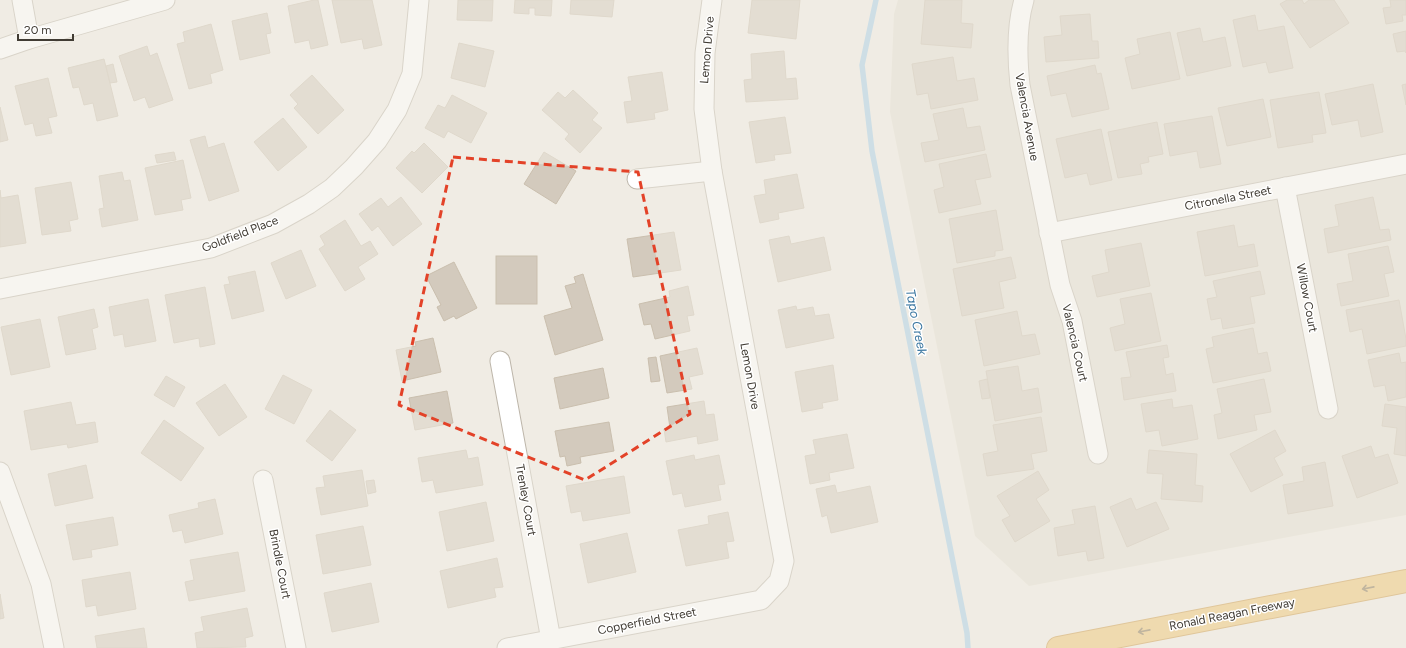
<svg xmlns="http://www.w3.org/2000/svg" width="1406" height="648" viewBox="0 0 1406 648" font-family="Figtree,sans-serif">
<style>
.residential{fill:#e3ded2}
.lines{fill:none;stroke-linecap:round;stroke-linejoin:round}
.stream{stroke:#a5cde7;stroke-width:5.5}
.building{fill:#d3cabd;stroke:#cabfae}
.street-casing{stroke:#bdb6aa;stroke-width:21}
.highway-casing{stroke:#cb9742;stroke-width:24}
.street{stroke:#fff;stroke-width:19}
.highway{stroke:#eec370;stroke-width:22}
.oneway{stroke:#86724c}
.marked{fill:none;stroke:#e34228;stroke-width:3;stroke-dasharray:8 5;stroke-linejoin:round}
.labels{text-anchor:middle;stroke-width:3;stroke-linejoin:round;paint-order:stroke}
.street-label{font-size:12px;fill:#413c34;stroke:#fff}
.water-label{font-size:13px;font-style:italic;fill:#3a76a0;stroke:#fff}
</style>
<rect width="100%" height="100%" fill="#f0ece4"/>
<!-- residential -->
<polygon class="residential" points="898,0 1406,0 1406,515 1029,586 975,536 890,112 894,14"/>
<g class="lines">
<!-- stream -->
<polyline class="stream" points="876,0 862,65 872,151 967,633 968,648"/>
</g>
<!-- building -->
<g class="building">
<polygon points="314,0 318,0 328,45 311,49 309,40 295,43 288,6"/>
<polygon points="332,0 372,0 382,45 364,49 362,39 341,43"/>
<polygon points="458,0 493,0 492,21 457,20"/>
<polygon points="515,0 552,0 551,16 535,15 535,8 529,8 529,14 514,13"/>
<polygon points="571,0 614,0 612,17 570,14"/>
<polygon points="752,0 800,0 796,39 748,33"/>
<polygon points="925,0 962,0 961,23 973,24 971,48 921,44"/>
<polygon points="1287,0 1302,0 1304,4 1309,0 1334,0 1349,23 1310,48 1280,4"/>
<polygon points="1390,0 1406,0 1406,15 1402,15 1403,21 1386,24 1383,8 1391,7"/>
<polygon points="267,13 271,33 266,34 270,53 240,60 232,21"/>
<polygon points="1090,14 1092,41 1098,41 1099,58 1046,62 1044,37 1062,35 1060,16"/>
<polygon points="1255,15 1258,31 1284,26 1293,68 1269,73 1266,62 1243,67 1233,20"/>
<polygon points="211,24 223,70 210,74 212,83 189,89 177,44 185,42 183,32"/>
<polygon points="1200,28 1203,42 1225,37 1231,66 1187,76 1177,33"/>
<polygon points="1406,31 1406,53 1405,51 1397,52 1393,34"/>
<polygon points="1170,32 1180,79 1132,89 1125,58 1140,54 1137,39"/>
<polygon points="459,43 494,51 485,87 451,78"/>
<polygon points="147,46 150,56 157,53 173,100 149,108 145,97 134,101 119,56"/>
<polygon points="784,51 786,79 796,78 798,99 746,102 744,80 752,79 751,54"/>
<polygon points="953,57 957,81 974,78 978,100 931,109 928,93 917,95 912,64"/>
<polygon points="104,59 118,116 97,121 93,103 84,105 79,87 73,88 68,68"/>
<polygon points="113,64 117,82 110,83 106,66"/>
<polygon points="1095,65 1097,74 1101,73 1109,109 1072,117 1066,93 1051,96 1047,76"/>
<polygon points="662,72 668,110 654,113 655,119 627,123 624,102 632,101 628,77"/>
<polygon points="312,75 344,110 318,134 294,108 298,104 290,95"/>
<polygon points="48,78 57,116 48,118 52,133 36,136 33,123 25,125 15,86"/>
<polygon points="1373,84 1383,132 1361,137 1358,120 1332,125 1325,94"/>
<polygon points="1406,84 1406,105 1402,85"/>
<polygon points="573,90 598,113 592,120 602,128 580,153 565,139 569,134 542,110 558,92 565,98"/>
<polygon points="1319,92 1326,133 1312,135 1313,142 1278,148 1270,100"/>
<polygon points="452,95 487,113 471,143 448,131 444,138 425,128 438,105 445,108"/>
<polygon points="1263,99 1271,137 1227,146 1218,108"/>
<polygon points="0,107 8,140 0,142"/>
<polygon points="963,108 967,128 980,126 985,150 925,162 921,143 939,140 933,114"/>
<polygon points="1212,116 1221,164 1200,168 1197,151 1170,156 1164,124"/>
<polygon points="785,117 791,153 774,155 775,160 756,163 749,122"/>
<polygon points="283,118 307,147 278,171 254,142"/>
<polygon points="1157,122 1163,154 1148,157 1149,162 1140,164 1142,174 1118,178 1108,132"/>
<polygon points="1101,129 1112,180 1090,185 1087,173 1065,178 1056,139"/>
<polygon points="205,136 208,148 224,143 239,191 209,201 190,140"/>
<polygon points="424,143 448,167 422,193 396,168 412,151 414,153"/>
<polygon points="174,152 176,160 157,163 155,155"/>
<polygon points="544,152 576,171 556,204 524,184"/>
<polygon points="986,154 991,177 975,180 981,204 939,213 934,190 944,187 939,164"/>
<polygon points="183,160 191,198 181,200 183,210 155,215 145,168"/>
<polygon points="122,172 124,181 130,180 138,220 102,227 99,209 104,208 99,176"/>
<polygon points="797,174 804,208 778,213 779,219 760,223 754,196 766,194 764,180"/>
<polygon points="71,182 78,219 69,221 71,231 42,235 35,188"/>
<polygon points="0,190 1,198 18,195 26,243 0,247"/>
<polygon points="401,197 422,224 393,246 378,226 372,231 359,214 381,198 388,207"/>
<polygon points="1373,197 1380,230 1389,229 1391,240 1328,253 1324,229 1339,226 1335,205"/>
<polygon points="996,210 1003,250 995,251 995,256 957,263 949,219"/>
<polygon points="345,220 361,246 370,241 378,254 358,267 365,279 345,291 319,249 325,245 320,236"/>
<polygon points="1234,225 1238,247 1254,244 1258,266 1205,276 1197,232"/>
<polygon points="674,232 681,270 633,277 627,239"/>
<polygon points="789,236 791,244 824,237 831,270 778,282 769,240"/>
<polygon points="1141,243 1150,286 1097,297 1092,276 1109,272 1105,250"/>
<polygon points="1388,246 1394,272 1384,274 1389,296 1341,306 1337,284 1353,281 1348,254"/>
<polygon points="301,250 316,286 286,299 271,263"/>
<rect x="496" y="256" width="41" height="48"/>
<polygon points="1011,257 1016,278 999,282 1004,308 962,316 953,269"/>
<polygon points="454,262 477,308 456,319 454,316 444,321 437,307 441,305 426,276"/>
<polygon points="255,271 264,311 232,319 224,285 230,284 228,277"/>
<polygon points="1260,271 1265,294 1250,297 1255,323 1223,329 1221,318 1211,320 1207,299 1217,297 1213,281"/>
<polygon points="583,274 603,340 555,355 544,316 572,308 565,286 576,283 574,277"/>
<polygon points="688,286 694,315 687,316 690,331 655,339 651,324 644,325 639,304 670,297 669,291"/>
<polygon points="205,287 215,344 200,347 199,338 174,343 165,295"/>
<polygon points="1151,293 1161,341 1115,351 1110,328 1125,324 1120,299"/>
<polygon points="148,299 156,341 125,347 123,334 114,336 109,307"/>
<polygon points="1399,300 1406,339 1406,346 1367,354 1362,329 1350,332 1346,310"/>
<polygon points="796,306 797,310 813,307 815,316 829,314 834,338 786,348 778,310"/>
<polygon points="94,309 98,327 92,329 96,349 66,355 58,317"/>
<polygon points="1017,311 1022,336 1035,334 1040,354 984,366 975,320"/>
<polygon points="40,319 50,367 11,375 1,327"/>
<polygon points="1253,328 1258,354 1267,352 1271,371 1213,383 1206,349 1214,347 1212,337"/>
<polygon points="433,338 441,372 402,381 396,350 416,346 415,342"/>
<polygon points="1167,345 1169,357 1163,358 1166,375 1173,373 1176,391 1124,400 1121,378 1131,377 1126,352"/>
<polygon points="697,348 703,374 689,377 692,389 667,393 660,356"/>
<polygon points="1399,353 1401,363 1406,362 1406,397 1388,401 1385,385 1374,387 1368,360"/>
<polygon points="656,357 660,381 651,382 648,358"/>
<polygon points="833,365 838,400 822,403 823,408 802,412 795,372"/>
<polygon points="1018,366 1022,391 1038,388 1042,412 995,421 986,371"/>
<polygon points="603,368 609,398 560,409 554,378"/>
<polygon points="283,375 312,390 294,424 265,409"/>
<polygon points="166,376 185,387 174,407 154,395"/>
<polygon points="987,379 990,398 982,399 979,381"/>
<polygon points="1264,379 1271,412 1254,415 1257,430 1218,439 1214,415 1222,413 1217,389"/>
<polygon points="225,384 247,417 219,436 196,403"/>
<polygon points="447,391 453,423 415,430 409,398"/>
<polygon points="1172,399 1173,408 1192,405 1198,439 1162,446 1159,430 1146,432 1141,404"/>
<polygon points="704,401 706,415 714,414 718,440 698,444 697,436 666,442 664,429 670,428 667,407"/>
<polygon points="71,402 76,425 95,422 98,442 68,448 67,444 31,450 24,411"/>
<polygon points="1385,404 1406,407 1406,456 1394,454 1397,428 1382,426"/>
<polygon points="330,410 356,430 332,461 306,441"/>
<polygon points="1041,417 1047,451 1031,454 1034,469 987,476 983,454 998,451 993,425"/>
<polygon points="164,420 204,448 181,481 141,453"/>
<polygon points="609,422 614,451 580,457 581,463 567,466 565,456 560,457 555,431"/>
<polygon points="1275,430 1286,451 1274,458 1283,475 1251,492 1230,454"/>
<polygon points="847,434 854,468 829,473 830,480 810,484 805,456 816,454 813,440"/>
<polygon points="1371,446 1375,458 1388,454 1398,483 1357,498 1342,456"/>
<polygon points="466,450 468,459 478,457 483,485 436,493 433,480 422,482 418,458"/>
<polygon points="1149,450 1197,454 1195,485 1203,486 1202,502 1161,499 1163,474 1147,473"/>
<polygon points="694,455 695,460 719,455 725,484 718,485 721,500 685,507 682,493 673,495 666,461"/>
<polygon points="1325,462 1333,506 1288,514 1283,485 1304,481 1302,467"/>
<polygon points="86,465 93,498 55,506 48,474"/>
<polygon points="362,470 368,506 321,515 316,488 325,487 323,476"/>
<polygon points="1038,471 1049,490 1036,499 1050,521 1015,542 1002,520 1010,516 997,496"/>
<polygon points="624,476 630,513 583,521 581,511 571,513 566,486"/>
<polygon points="374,480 376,492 368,494 366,481"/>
<polygon points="835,485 837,493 870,486 878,522 831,533 827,515 822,517 816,489"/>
<polygon points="1131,498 1136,510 1156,502 1169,529 1127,547 1110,507"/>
<polygon points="215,499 223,534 185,543 182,530 173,532 169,515 199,508 198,503"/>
<polygon points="486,502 494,541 447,551 439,512"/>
<polygon points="1095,506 1104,558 1088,561 1086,551 1058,556 1054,528 1075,524 1072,510"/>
<polygon points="728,512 734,541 726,542 729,558 686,566 678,530 709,524 708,516"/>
<polygon points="113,517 118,545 91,550 92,557 73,560 66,525"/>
<polygon points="363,526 371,565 323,574 316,535"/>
<polygon points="627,533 636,572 588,583 580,544"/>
<polygon points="238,552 245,591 189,601 185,582 194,580 190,560"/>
<polygon points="497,558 503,587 494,588 496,597 448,608 440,571"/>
<polygon points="130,572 136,609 98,616 96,605 86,607 82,580"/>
<polygon points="371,583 379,622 332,632 324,593"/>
<polygon points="0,594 4,618 0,619"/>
<polygon points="247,608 253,636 245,638 246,647 197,648 195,633 204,631 201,617"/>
<polygon points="144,628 147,648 97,648 95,636"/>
</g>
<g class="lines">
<!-- street casing -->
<g class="street-casing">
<g id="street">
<polyline points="22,0 29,39"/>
<path d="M1024 0C1016 27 1017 57 1020 85L1060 285 1072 321 1098 454"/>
<polyline points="0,49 29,39 165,0"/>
<polyline points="637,179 712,171"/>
<polyline points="1285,187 1328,409"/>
<polyline points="1049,233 1406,164"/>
<polyline points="0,289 211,248 273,224 309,204 332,188 354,167 377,141 397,110 412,74 419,0"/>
<polyline points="500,361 551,640"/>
<polyline points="0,472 41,584 54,648"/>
<polyline points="263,480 296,648"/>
<polyline points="507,648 761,600 779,581 784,561 712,171 704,109 705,53 712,0"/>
</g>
</g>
<!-- highway casing -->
<g class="highway-casing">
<polyline id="highway" points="1058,648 1406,581"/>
</g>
<!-- street -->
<use href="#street" class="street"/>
<!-- highway -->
<use href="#highway" class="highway"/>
</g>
<!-- one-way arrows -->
<defs><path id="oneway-shaft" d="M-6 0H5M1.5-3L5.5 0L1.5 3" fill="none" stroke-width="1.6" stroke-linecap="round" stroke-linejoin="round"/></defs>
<g class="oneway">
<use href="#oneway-shaft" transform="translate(1368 588) rotate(169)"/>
<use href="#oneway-shaft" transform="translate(1144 631) rotate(169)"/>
</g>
<!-- marked area -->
<path d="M0 0H1406V648H0ZM453 157 638 172 690 414 585 480 399 405Z" fill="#f0ece4" fill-opacity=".55" fill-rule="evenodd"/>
<path class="marked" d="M453 157 638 172 690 414 585 480 399 405Z"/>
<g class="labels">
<!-- street labels -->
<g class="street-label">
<text transform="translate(707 50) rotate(-85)" y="4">Lemon Drive</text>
<text transform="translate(1027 117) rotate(80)" y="4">Valencia Avenue</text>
<text transform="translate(1228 198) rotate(-11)" y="4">Citronella Street</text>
<text transform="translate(240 234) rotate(-21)" y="4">Goldfield Place</text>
<text transform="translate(1307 298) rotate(79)" y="4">Willow Court</text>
<text transform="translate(1075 343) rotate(77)" y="4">Valencia Court</text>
<text transform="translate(750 376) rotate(80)" y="4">Lemon Drive</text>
<text transform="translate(526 500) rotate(80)" y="4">Trenley Court</text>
<text transform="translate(280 564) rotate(79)" y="4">Brindle Court</text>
<text transform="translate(1232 614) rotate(-11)" y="4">Ronald Reagan Freeway</text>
<text transform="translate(647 621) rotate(-11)" y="4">Copperfield Street</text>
</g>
<!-- water labels -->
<g class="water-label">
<text transform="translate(917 322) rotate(79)" y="5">Tapo Creek</text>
</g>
</g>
<!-- scale -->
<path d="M18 34v6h55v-6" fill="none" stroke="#413c34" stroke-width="2"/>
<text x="24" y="34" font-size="12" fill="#413c34" stroke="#ffffff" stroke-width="3" paint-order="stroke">20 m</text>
</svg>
